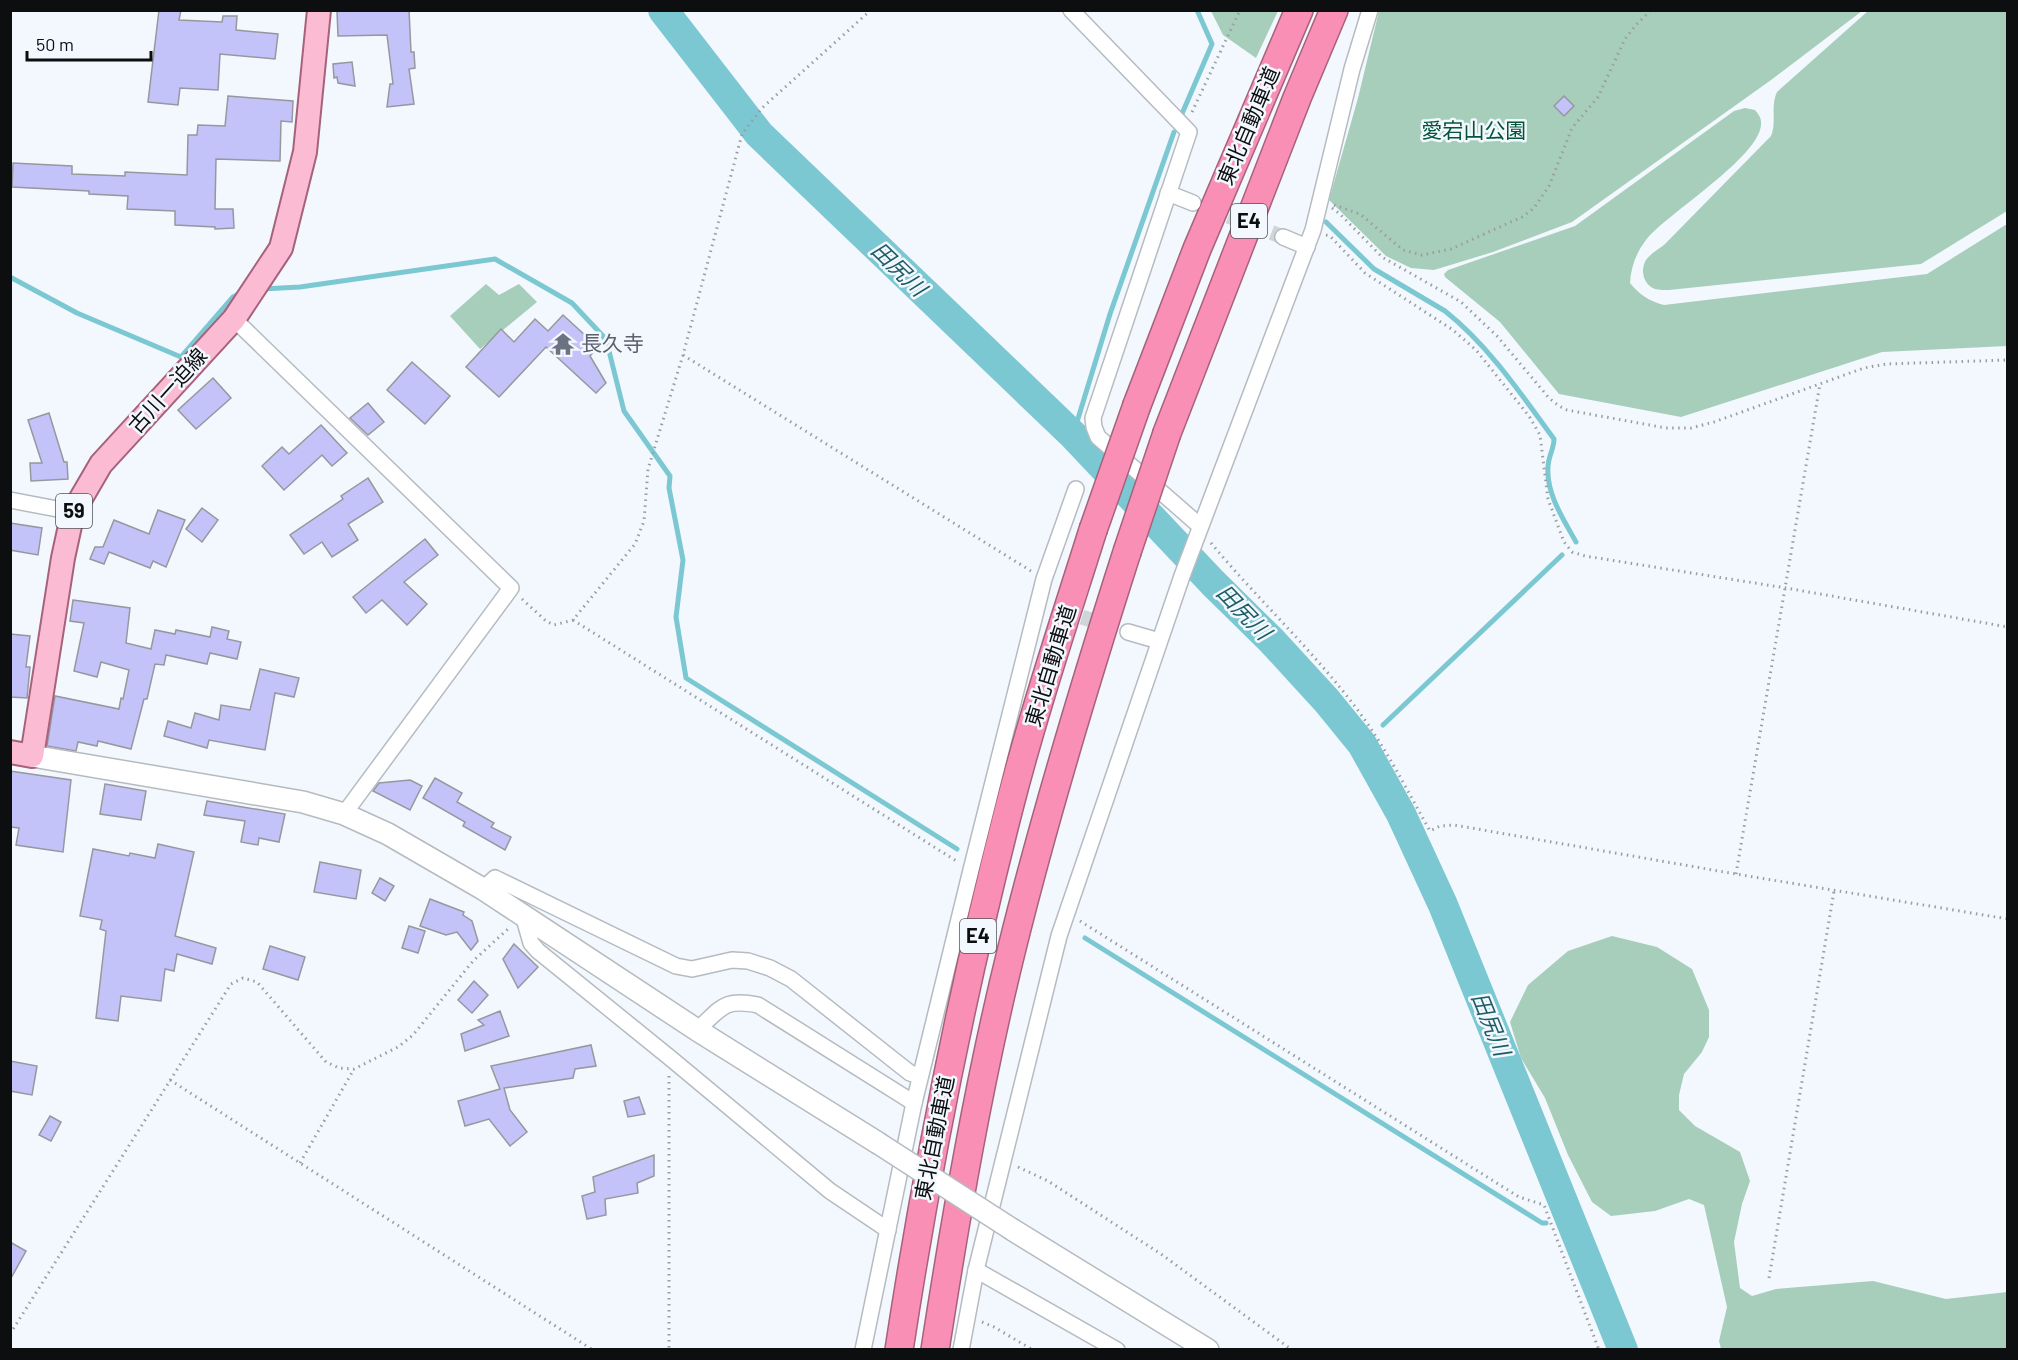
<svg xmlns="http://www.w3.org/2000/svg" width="2018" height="1360" viewBox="0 0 2018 1360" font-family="Barlow,'Noto Sans JP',sans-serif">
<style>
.green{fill:#a7ceba}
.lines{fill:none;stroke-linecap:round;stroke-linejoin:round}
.stream{stroke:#7cc8d2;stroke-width:5}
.river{stroke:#7cc8d2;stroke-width:30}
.building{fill:#c3c3fa;stroke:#97979e;stroke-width:1.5}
.street-tunnel{stroke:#d0d5d9;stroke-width:15;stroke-dasharray:15 8;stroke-linecap:butt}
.street-casing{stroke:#b5bbc0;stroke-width:18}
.secondary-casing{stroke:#b5bbc0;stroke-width:24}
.primary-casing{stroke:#a6627b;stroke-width:26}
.highway-casing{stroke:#a6627b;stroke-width:30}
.path{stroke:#999da1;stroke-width:3;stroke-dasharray:1.5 4.5;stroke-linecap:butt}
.street{stroke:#fff;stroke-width:15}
.secondary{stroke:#fff;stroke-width:21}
.primary{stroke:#fbbcd3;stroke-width:22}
.highway{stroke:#f98fb5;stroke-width:27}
.secondary-bridge-casing{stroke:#b5bbc0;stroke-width:24;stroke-linecap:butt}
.highway-bridge-casing{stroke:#a6627b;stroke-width:30;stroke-linecap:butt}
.secondary-bridge{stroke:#fff;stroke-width:21}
.highway-bridge{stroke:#f98fb5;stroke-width:27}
.labels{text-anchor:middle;stroke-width:5;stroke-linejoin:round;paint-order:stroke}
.shield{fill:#f2f8fd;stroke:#515457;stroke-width:1.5}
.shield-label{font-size:20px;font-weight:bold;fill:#0c0e10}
.street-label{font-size:21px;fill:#0c0e10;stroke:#f2f8fd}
.park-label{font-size:21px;fill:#045539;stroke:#f2f8fd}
.worship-label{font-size:21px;fill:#5b616d;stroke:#f2f8fd;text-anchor:start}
.water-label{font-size:22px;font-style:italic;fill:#1e5d65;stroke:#f2f8fd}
</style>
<rect width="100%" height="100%" fill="#f2f8fd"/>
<!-- green -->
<g class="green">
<polygon points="1211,11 1278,11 1256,58 1223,35"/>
<polygon points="1379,11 1862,11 1771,80 1572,222 1493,252 1434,270 1411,268 1386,256 1329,200 1358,98"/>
<path d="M1868 11H2007V211L1921 264 1669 290C1665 290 1659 290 1655 289 1643 285 1640 270 1646 260 1650 254 1659 249 1665 244L1771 136C1777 122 1770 107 1777 92Z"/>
<path d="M1745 108 1755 110C1758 114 1761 117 1761 122 1764 155 1666 214 1646 240 1636 253 1631 267 1630 283 1640 295 1649 301 1664 305L1927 274 2007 224V346L1882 352 1681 417 1559 394 1500 322 1445 277 1444 274 1448 270 1575 226 1734 111Z"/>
<polygon points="486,284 499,295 519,284 537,302 480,349 450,316"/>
<polygon points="1612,936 1657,947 1692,969 1709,1010 1709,1037 1702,1052 1684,1074 1679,1095 1679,1110 1695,1126 1740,1152 1750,1181 1742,1204 1734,1242 1740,1288 1752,1296 1776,1289 1873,1281 1946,1299 2007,1292 2007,1349 1721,1349 1719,1341 1727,1307 1704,1205 1689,1199 1655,1211 1611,1216 1592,1202 1568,1155 1545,1098 1521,1058 1510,1022 1528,985 1568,951"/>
</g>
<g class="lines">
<!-- stream -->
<g class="stream">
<polyline points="1181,116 1212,44 1197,10"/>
<path d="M1326 222 1374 269 1445 311C1489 346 1521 394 1554 439 1554 449 1548 457 1548 467 1546 494 1564 520 1576 542"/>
<polyline points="10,277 77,313 181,357 233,297 241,293"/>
<polyline points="262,289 300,287 495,259 572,303 603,336 607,343 624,411 670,476 669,488 683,560 676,617 686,678 957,849"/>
<polyline points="1073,435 1110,314 1174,132"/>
<polyline points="1383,725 1562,555"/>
<polyline points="1362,744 1364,742"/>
<polyline points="1085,938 1542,1223 1546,1223"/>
<polyline points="1558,1219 1567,1215"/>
</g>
<!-- river -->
<polyline class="river" points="663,10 759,134 1073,435 1213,583 1271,640 1327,701 1362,744 1401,814 1443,905 1623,1350"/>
</g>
<!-- building -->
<g class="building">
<polygon points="159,10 181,10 179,20 222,22 223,16 237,16 236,30 278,34 275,59 220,54 218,90 180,88 178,105 148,102"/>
<polygon points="409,10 411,52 414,52 415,68 409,69 414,104 387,107 390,84 393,84 387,35 338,36 337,11"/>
<polygon points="352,62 355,86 338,83 337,77 334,78 333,64"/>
<polygon points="228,96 293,101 292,122 281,121 280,161 216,159 215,209 233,209 234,228 215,229 215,227 175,225 175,211 127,209 128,196 89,194 89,191 12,187 13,163 72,166 72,174 125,176 125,172 187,175 188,135 197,135 198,125 225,126"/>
<polygon points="1564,96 1574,106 1564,116 1554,106"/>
<polygon points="563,315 598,347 590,356 606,383 596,393 546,347 499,397 466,367 501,329 514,342 535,319 548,331"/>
<polygon points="412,362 450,396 425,424 387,390"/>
<polygon points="213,378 231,398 196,429 178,410"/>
<polygon points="368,403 384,422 368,435 350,418"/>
<polygon points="49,413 64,462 67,462 68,479 31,481 30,463 42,463 28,420"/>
<polygon points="321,425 347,453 332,466 322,455 284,490 262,466 282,447 289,454"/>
<polygon points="368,478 383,502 348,524 358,540 332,557 322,542 304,554 290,535 343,499 341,496"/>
<polygon points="202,508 218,520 202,542 186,529"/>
<polygon points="158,510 185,520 166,567 153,561 150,568 109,552 104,564 90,559 95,547 103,547 114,520 149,534"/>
<polygon points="10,523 42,528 38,555 10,550"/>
<polygon points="425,539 438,555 404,582 427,604 407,625 382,600 366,613 353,597"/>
<polygon points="73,600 130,608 126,643 151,649 155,630 175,634 176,630 210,637 212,627 229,631 227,639 241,642 237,659 210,653 207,664 166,655 164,665 155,664 147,699 144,699 131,749 98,741 97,746 78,742 76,751 47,746 55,696 119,709 121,698 123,699 129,670 101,662 97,677 74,671 84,623 70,621"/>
<polygon points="10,634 30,636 26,667 30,667 27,698 10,697"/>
<polygon points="260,669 299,678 294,697 275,693 265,750 209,740 207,748 164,736 168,721 191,728 195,713 219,720 221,705 250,710"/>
<polygon points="10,771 71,780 63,852 16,845 19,828 10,827"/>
<polygon points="435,778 462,793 457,802 494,823 491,827 511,837 505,850 463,826 465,822 423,798"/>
<polygon points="410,780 422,786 410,810 373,791 379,783"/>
<polygon points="105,784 146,791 141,820 100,814"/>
<polygon points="207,801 285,814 279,842 259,838 258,845 241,842 245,821 204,815"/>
<polygon points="158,844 194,852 175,936 216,948 212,964 177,954 174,971 165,969 161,1001 121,996 118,1021 96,1018 106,931 100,929 102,920 80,916 93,849 129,856 130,853 155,858"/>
<polygon points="320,862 361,870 356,899 314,892"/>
<polygon points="380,878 394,886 385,901 372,893"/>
<polygon points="430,899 464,912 463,915 472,921 478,941 471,950 457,932 446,935 420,926"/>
<polygon points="409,926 425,931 418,953 402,948"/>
<polygon points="514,944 538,967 518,988 503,959"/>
<polygon points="270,946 305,957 298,980 263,969"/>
<polygon points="474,981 488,995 472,1013 458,1000"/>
<polygon points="500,1011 509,1036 465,1051 461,1034 484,1025 478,1020"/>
<polygon points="591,1045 596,1066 575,1069 573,1078 504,1088 510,1110 527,1132 510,1146 489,1119 465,1126 458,1101 500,1089 491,1066"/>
<polygon points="10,1061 37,1066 32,1095 10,1091"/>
<polygon points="639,1097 645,1114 628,1117 624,1101"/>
<polygon points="50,1116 61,1122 51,1141 39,1135"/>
<polygon points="654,1155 654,1176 637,1183 638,1193 605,1199 606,1215 587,1219 582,1196 595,1192 593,1177"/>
<polygon points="10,1242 26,1251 10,1280"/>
</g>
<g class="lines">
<!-- street-tunnel -->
<g class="street-tunnel">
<polyline points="1207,208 1283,237"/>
<polyline points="1060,610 1128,632"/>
</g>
<!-- street casing -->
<g class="street-casing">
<g id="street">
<polyline points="1071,10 1189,132 1093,418 1094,427 1098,437 1200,526"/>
<polyline points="1168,193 1193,203"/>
<polyline points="1283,237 1307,247"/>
<polyline points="234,319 511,588 344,814"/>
<polyline points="10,500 73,512"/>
<polyline points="1128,632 1159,641"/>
<polyline points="483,889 495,878 676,966 692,969 732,960 748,961 770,968 791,979 910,1073 920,1076"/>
<polyline points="523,915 531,943 538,951 669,1057 830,1191 888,1230"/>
<path d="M697 1030C722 1008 723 998 758 1005L914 1103"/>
<polyline points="976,1270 1117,1350"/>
<polyline points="863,1350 914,1103 971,870 1044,579 1076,489"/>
<polyline points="961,1350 976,1270 1059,936 1182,576 1313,230 1352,69 1370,10"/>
</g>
</g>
<!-- secondary casing -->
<g class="secondary-casing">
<g id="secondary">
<polyline points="32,756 303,802 344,814 388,834 483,889 697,1030 878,1143"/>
<polyline points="1013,1230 1208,1350"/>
</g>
</g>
<!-- primary casing -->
<g class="primary-casing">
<polyline id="primary" points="10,752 32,756 63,558 73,512 101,464 234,319 281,248 305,152 319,10"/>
</g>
<!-- highway casing -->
<g class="highway-casing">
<g id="highway">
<polyline points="1137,405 1197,249 1299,10"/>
<polyline points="1167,433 1297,98 1334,10"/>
<path d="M899 1350C927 1167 963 987 1009 808 1033 714 1064 622 1093 530"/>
<path d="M935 1350C956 1215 979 1081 1012 948 1045 815 1085 683 1127 552"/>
</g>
</g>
<!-- path -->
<g class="path">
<polyline points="1192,112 1240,10"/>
<polyline points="1334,205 1360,214 1403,250 1422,255 1451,249 1522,217 1534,208 1549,186 1572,128 1598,97 1625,39 1635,26 1651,10"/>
<polyline points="1332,208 1340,214 1382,257 1461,302 1497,336 1549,398 1559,406 1567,410 1666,428 1691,428 1714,422 1864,368 1886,364 2008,360"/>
<polyline points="1326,235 1330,236 1365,273 1453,330 1476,350 1529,416 1540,435 1548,499 1564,542 1572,552 1585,556 1786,588 2008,627"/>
<polyline points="683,355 1031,571"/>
<path d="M1211 543C1260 602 1317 654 1362 716 1388 752 1408 792 1430 831L1440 826 1454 825 1736 874 2008 919"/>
<polyline points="522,599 546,621 554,625 573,620 635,544 644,521 648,469 683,355 742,134 762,108 871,10"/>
<polyline points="573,620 958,862"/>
<polyline points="1736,874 1820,384"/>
<polyline points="1080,921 1519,1197 1544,1205 1599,1350"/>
<polyline points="669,1076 669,1350"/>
<polyline points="170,1080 593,1350"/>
<polyline points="300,1163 354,1069"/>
<polyline points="1018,1167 1048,1181 1161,1254 1292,1350"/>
<polyline points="1769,1278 1834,891"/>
<polyline points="982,1322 994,1327 1033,1350"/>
<polyline points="10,1334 231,984 243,978 257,982 326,1062 339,1068 354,1069 398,1047 413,1035 473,961 509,928"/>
</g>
<!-- street -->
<use href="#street" class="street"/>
<!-- secondary -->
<use href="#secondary" class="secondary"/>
<!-- primary -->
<use href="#primary" class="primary"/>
<!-- highway -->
<use href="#highway" class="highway"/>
<!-- secondary-bridge casing -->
<g class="secondary-bridge-casing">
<polyline id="secondary-bridge" points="878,1143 1013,1230"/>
</g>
<!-- highway-bridge casing -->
<g class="highway-bridge-casing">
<g id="highway-bridge">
<polyline points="1093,530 1137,405"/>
<polyline points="1127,552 1167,433"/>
</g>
</g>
<!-- secondary-bridge -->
<use href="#secondary-bridge" class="secondary-bridge"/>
<!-- highway-bridge -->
<use href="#highway-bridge" class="highway-bridge"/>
</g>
<!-- icons -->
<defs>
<g id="temple-bare" transform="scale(1.8)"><path d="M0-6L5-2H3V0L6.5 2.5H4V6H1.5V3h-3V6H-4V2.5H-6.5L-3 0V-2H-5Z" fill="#6b7280" stroke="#f2f8fd" stroke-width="2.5" paint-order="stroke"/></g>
</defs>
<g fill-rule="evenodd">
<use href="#temple-bare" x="563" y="344"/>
</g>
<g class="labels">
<!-- shield labels -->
<g class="shield">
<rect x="1231" y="204" width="36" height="34" rx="4.5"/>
<rect x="56" y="494" width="36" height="34" rx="4.5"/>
<rect x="960" y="919" width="36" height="34" rx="4.5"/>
</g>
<g class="shield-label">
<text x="1249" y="228">E4</text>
<text x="74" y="518">59</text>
<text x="978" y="943">E4</text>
</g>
<!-- street labels -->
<g class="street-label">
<text transform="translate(1249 126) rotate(-67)" y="7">東北自動車道</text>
<text transform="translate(168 391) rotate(-48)" y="7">古川一迫線</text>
<text transform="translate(1051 666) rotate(-73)" y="7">東北自動車道</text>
<text transform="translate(935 1138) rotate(-79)" y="7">東北自動車道</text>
</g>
<!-- park labels -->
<g class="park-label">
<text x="1474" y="138">愛宕山公園</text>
</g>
<!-- worship labels -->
<g class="worship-label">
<text x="581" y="351">長久寺</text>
</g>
<!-- water labels -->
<g class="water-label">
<text transform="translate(899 269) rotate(44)" y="8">田尻川</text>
<text transform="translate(1244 612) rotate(46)" y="8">田尻川</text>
<text transform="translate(1491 1024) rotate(68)" y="8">田尻川</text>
</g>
</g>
<!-- border -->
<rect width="2018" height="1360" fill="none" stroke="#0c0e10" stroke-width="24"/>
<!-- scale -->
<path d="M27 51v9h124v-9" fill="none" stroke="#0c0e10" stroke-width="3"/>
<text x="36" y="51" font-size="18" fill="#0c0e10" stroke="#f2f8fd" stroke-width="4.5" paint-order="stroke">50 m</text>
</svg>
